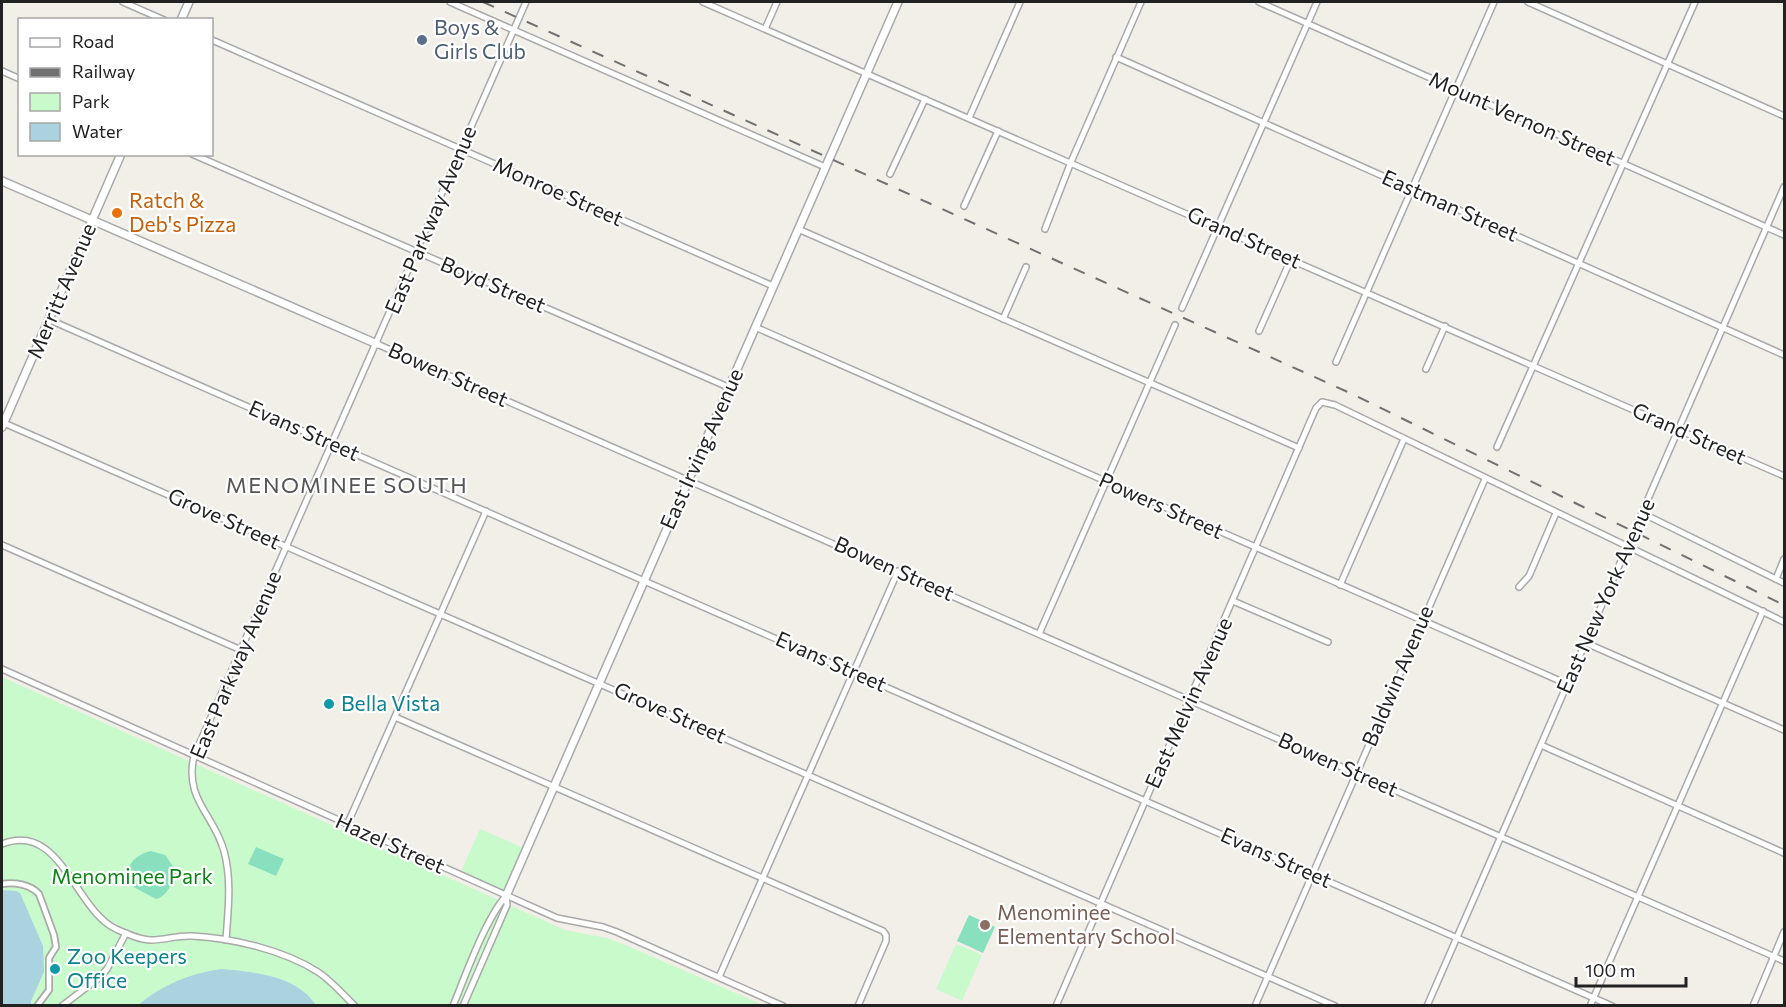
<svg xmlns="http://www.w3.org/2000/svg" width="1786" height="1007" viewBox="0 0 1786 1007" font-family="Commissioner,sans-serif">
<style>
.park{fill:#c8facc}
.pitch{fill:#88e0be}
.water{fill:#aad3df}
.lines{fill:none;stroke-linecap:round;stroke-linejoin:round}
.pedestrian-casing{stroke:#a9a9a9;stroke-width:8}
.minor-casing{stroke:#a9a9a9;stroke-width:8}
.tertiary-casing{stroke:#a9a9a9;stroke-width:10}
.pedestrian{stroke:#fff;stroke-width:4.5}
.minor{stroke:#fff;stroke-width:5}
.tertiary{stroke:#fff;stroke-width:7}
.rail{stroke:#707070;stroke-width:2;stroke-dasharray:12 12;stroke-linecap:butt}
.service-dot{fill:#5c6f8a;stroke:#fff;stroke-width:2}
.food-dot{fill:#e8710a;stroke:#fff;stroke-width:2}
.culture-dot{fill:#0f9aa8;stroke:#fff;stroke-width:2}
.education-dot{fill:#8d6e63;stroke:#fff;stroke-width:2}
.labels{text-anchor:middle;stroke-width:4.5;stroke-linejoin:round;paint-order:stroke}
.service-label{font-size:21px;fill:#4e5e75;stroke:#fff;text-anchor:start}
.street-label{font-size:21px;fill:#222;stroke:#fff}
.food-label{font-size:21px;fill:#c56008;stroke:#fff;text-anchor:start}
.culture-label{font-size:21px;fill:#0d838f;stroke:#fff;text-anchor:start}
.park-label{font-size:21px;fill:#0c8416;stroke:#fff}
.education-label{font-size:21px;fill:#785e54;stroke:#fff;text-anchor:start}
.neighbourhood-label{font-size:22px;letter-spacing:1.5px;fill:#555;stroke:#fff}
</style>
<rect width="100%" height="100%" fill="#f2efe9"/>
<!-- park -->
<g class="park">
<polygon points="2,677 565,930 607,938 628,946 763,1005 2,1006"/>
<polygon points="480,829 526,849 506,896 459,876"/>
<polygon points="956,944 982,955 962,1001 936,989"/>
</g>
<!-- pitch -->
<g class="pitch">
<polygon points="256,847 284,859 276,876 248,864"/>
<path d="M151 851 165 855 177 872C172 882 168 896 156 899L128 884C124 867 134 855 151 851Z"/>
<polygon points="969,915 995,927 983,953 957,941"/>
</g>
<!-- water -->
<g class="water">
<polygon points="2,890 16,891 20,893 43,946 44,972 31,1001 31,1005 2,1005"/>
<path d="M221 969C255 972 296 975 316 1005H138C162 985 190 973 221 969Z"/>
</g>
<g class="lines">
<!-- pedestrian casing -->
<g class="pedestrian-casing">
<path id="pedestrian" d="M2 884C14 882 30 884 39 894L54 935 56 947 49 958V990L37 1006"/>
</g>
<!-- minor casing -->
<g class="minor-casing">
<g id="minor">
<polyline points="123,2 164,20"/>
<polyline points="450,2 825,167"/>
<polyline points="703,2 1784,476"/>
<polyline points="1259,2 1784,235"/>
<polyline points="1528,2 1784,116"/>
<polyline points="765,29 777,2"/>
<polyline points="212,40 773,286"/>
<polyline points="1116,57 1784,355"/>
<polyline points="2,71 20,79"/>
<polyline points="969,118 1020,2"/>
<polyline points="192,154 728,387"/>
<polyline points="890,174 925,99"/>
<polyline points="964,206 998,131"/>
<polyline points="798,229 1299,448"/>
<polyline points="1045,229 1071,162 1141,2"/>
<polyline points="1182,308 1317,2"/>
<polyline points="1003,319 1026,267"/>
<polyline points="50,320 1612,1006"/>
<polyline points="755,327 1567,684"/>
<polyline points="1259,331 1291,259"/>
<polyline points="377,344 1784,961"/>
<polyline points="1336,362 1494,2"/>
<polyline points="1426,369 1445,326"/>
<polyline points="4,423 1335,1006"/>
<polyline points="1497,447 1695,2"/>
<polyline points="1642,513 1784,583"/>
<polyline points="2,545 241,650"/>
<polyline points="1776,579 1784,559"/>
<polyline points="1340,585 1404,439"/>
<polyline points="1519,587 1529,576 1556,513"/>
<polyline points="1233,601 1328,642"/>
<polyline points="1039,634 1175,325"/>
<polyline points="1586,643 1784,730"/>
<polyline points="2,669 557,918 603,927 617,932 783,1006"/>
<polyline points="395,717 883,931 886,935 886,941 858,1006"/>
<polyline points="1541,745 1784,853"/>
<polyline points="347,825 486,511"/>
<path d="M2 844C61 821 74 909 116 929 127 934 140 940 151 940 165 940 178 935 192 936 232 938 284 950 318 972 332 981 342 994 355 1006"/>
<path d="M226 940C228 910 232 881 224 851 214 814 184 800 194 756L526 2"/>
<polyline points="719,977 898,571"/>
<polyline points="62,1006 100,977 107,969 126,933"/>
<path d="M453 1006C466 974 485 920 506 896"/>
<polyline points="463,1006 507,905 506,896"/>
<polyline points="1056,1006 1316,408 1322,402 1335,405 1784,622"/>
<polyline points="1255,1006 1485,479"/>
<polyline points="1427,1006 1784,187"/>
<polyline points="1590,1006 1763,611"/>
<polyline points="1753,1006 1784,932"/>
</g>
</g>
<!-- tertiary casing -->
<g class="tertiary-casing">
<g id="tertiary">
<polyline points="181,20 189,2"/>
<polyline points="2,181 377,344"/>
<polyline points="2,427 121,154"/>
<polyline points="506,896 898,2"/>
</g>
</g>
<!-- pedestrian -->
<use href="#pedestrian" class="pedestrian"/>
<!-- minor -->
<use href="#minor" class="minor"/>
<!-- tertiary -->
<use href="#tertiary" class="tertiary"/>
<!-- rail -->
<polyline class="rail" points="483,2 1350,393 1784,605"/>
</g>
<!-- markers -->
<circle class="service-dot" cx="422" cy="40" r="6"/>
<circle class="food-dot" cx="117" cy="213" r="6"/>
<g class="culture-dot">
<circle cx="329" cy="704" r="6"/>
<circle cx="55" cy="969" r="6"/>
</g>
<circle class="education-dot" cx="985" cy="925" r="6"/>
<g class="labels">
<!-- service labels -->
<g class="service-label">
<text x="434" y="35">Boys &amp;<tspan x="434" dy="24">Girls Club</tspan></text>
</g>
<!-- street labels -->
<g class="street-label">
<text transform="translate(1522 119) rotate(24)" y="7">Mount Vernon Street</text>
<text transform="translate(558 192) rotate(24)" y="7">Monroe Street</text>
<text transform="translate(1450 206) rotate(24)" y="7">Eastman Street</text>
<text transform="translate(431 220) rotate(-67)" y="7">East Parkway Avenue</text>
<text transform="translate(1244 238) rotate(24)" y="7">Grand Street</text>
<text transform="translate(493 285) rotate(23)" y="7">Boyd Street</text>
<text transform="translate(62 291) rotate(-67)" y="7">Merritt Avenue</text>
<text transform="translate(448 375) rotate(24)" y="7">Bowen Street</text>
<text transform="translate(304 431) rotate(24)" y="7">Evans Street</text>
<text transform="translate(1689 434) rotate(24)" y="7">Grand Street</text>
<text transform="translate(702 449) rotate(-66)" y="7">East Irving Avenue</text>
<text transform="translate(1161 506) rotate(24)" y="7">Powers Street</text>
<text transform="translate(224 519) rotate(24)" y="7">Grove Street</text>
<text transform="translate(894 569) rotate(24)" y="7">Bowen Street</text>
<text transform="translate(1606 596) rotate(-66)" y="7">East New York Avenue</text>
<text transform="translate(831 662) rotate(24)" y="7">Evans Street</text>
<text transform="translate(236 665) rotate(-67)" y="7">East Parkway Avenue</text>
<text transform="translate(1398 676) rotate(-67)" y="7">Baldwin Avenue</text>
<text transform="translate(1189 703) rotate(-66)" y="7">East Melvin Avenue</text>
<text transform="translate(670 713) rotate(24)" y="7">Grove Street</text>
<text transform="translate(1338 765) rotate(24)" y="7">Bowen Street</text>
<text transform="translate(390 844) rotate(24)" y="7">Hazel Street</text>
<text transform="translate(1276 858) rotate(24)" y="7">Evans Street</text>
</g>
<!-- food labels -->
<g class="food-label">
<text x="129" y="208">Ratch &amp;<tspan x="129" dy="24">Deb's Pizza</tspan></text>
</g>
<!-- culture labels -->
<g class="culture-label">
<text x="341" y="711">Bella Vista</text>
<text x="67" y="964">Zoo Keepers<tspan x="67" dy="24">Office</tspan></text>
</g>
<!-- park labels -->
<g class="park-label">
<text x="132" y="884">Menominee Park</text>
</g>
<!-- education labels -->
<g class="education-label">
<text x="997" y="920">Menominee<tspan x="997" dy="24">Elementary School</tspan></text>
</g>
<!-- neighbourhood labels -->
<g class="neighbourhood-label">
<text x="347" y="493">MENOMINEE SOUTH</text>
</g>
</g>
<!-- border -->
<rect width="1786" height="1007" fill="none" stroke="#222222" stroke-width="6"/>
<!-- legend -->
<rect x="18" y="18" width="195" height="138" fill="#ffffff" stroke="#a7a7a7" stroke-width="1.5"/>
<rect x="30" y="38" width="30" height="9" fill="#ffffff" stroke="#a7a7a7" stroke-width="1.5"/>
<text x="72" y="48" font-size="18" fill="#222222">Road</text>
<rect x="30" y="68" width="30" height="9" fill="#707070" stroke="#a7a7a7" stroke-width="1.5"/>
<text x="72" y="78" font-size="18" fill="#222222">Railway</text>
<rect x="30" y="93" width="30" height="18" fill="#c8facc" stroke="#a7a7a7" stroke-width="1.5"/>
<text x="72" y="108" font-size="18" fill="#222222">Park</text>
<rect x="30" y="123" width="30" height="18" fill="#aad3df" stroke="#a7a7a7" stroke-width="1.5"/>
<text x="72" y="138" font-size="18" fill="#222222">Water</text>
<!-- scale -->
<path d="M1576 977v9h110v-9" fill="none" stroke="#222222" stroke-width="3"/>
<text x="1585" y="977" font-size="18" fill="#222222" stroke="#ffffff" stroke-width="4.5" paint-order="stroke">100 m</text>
</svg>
